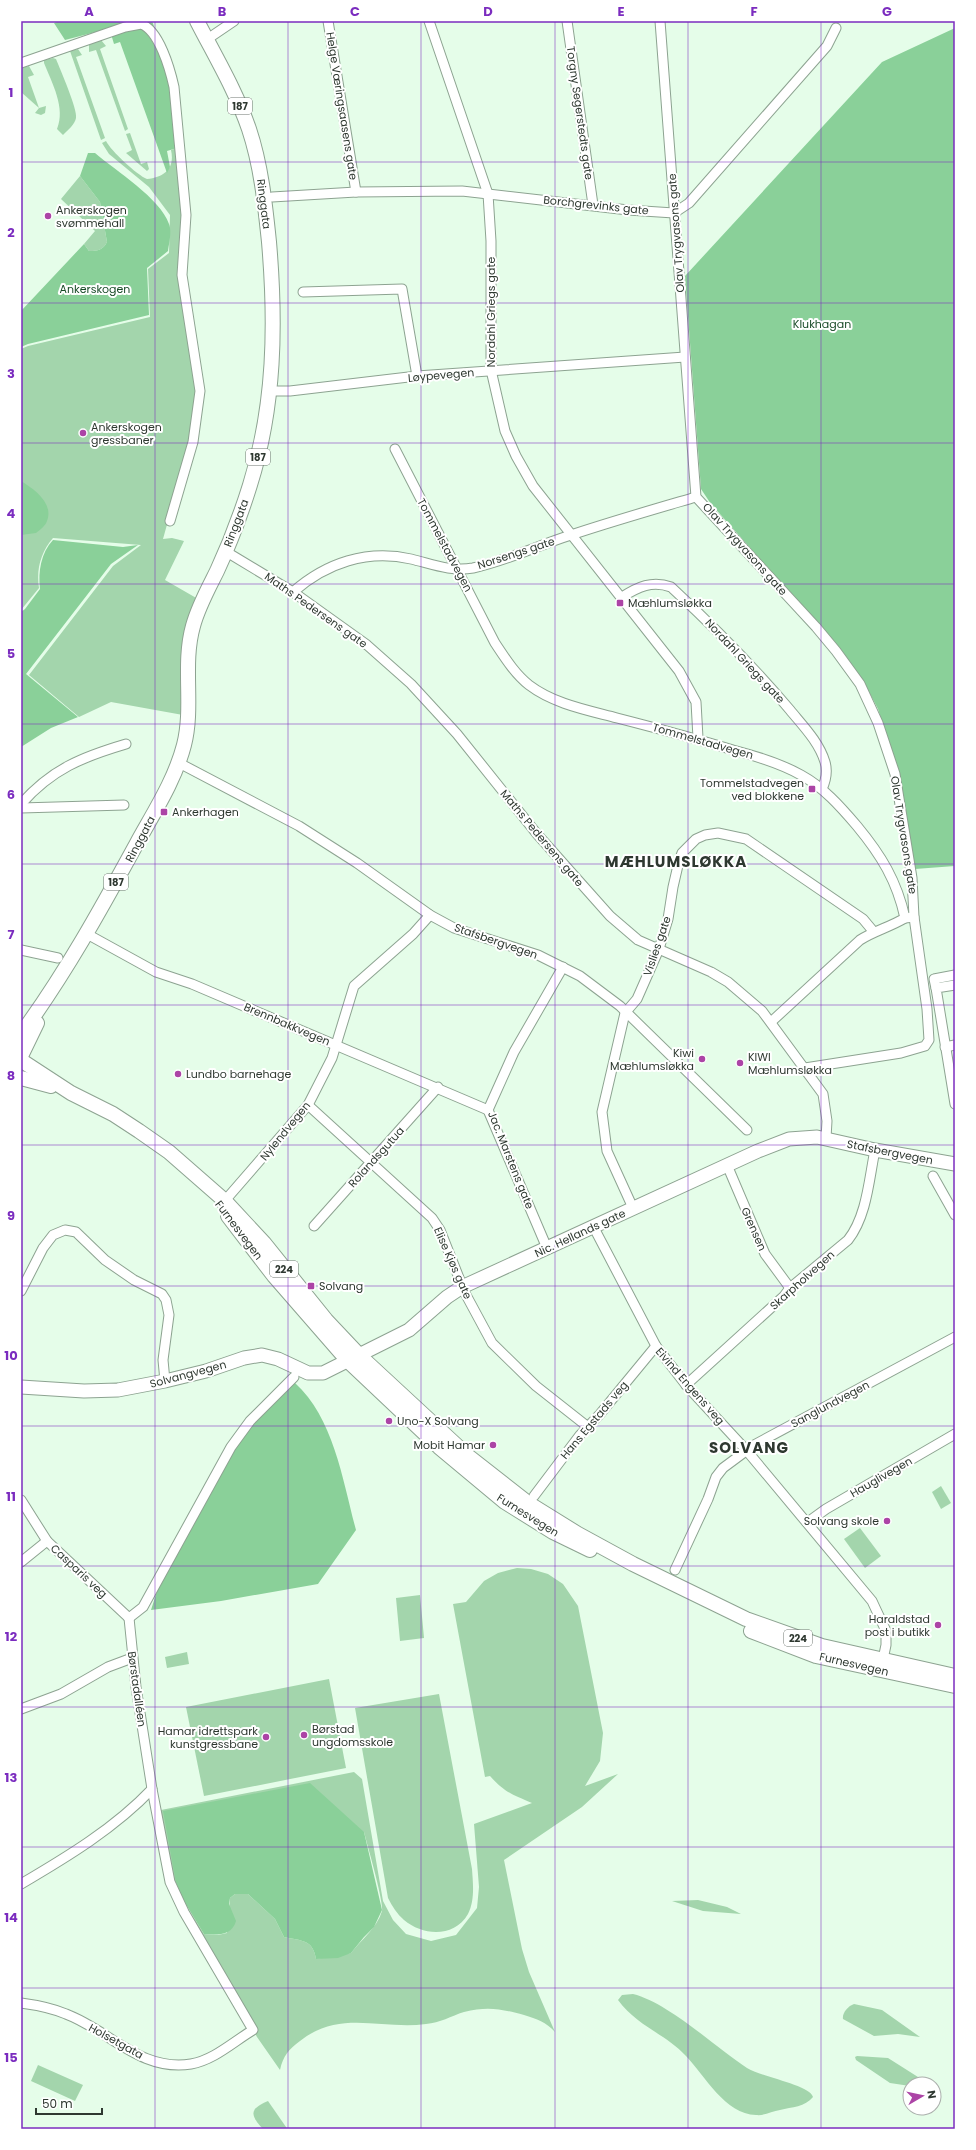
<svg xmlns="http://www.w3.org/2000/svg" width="976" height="2150" viewBox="0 0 976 2150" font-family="Poppins,sans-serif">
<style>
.green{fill:#a3d5ac;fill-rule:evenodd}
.forest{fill:#8ad099}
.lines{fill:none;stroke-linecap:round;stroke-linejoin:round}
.street-casing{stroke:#8da391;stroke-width:11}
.secondary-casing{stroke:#8da391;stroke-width:15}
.primary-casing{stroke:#8da391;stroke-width:16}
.street{stroke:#fff;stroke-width:9}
.secondary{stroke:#fff;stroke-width:13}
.primary{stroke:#fff;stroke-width:14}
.grid{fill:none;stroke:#7b2cbf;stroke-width:1;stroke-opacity:0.55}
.poi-dot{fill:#ac44a6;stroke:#fff;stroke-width:1.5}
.labels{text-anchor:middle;stroke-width:4;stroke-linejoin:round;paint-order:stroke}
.shield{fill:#fff;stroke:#6d746e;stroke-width:1}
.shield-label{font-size:10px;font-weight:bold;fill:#2e3830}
.street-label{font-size:11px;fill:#2e3830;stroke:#fff}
.poi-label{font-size:11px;fill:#2e3830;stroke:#fff;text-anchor:start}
.park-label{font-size:11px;fill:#184b27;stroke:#fff}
.district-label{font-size:15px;font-weight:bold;letter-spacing:1px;fill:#2e3830;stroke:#fff}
.neatline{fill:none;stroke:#7b2cbf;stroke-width:1.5}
.grid-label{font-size:13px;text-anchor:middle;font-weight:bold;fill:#7b2cbf}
</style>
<rect width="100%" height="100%" fill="#e5fde9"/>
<!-- green -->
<g class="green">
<polygon points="101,40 106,46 100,49 128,129 125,131 96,50 89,52 89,44"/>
<polygon points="78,49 82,55 76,57 105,138 101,140 70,51"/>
<path d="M53 58 56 59C60 69 78 110 76 118 75 124 68 130 63 135L57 129C66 108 52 83 44 63V60Z"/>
<polygon points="29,66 34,75 28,77 39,108 46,106 45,113 41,115 35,113 39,108 21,92 21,68"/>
<polygon points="130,133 141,164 147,162 149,169 147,171 126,153 132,150 126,134"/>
<path d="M106 141C111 151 137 175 147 179 165 177 175 168 171 150L177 148 183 208 181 252 197 389 191 438 163 539 172 538 184 541 165 580 198 599 183 715 111 702 79 717 29 675 113 566 141 545 53 538C41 552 36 569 39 588L21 610V349L28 346 150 317 148 269 169 253 170 215 149 187 109 154 102 143Z"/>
<path d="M80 176 100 202 107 242C103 250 98 251 89 251L84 244 95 231 61 199Z"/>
<polygon points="941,1486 951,1503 941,1509 932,1492"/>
<polygon points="860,1528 881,1556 865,1568 844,1539"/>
<path d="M517 1568 531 1569 548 1574 563 1584 578 1606 603 1733 600 1761 585 1786 618 1774 582 1807 504 1860 522 1949 529 1972 555 2032C546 2022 537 2019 524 2015 501 2009 488 2006 464 2012 451 2016 440 2023 426 2024 381 2030 340 2009 300 2041 289 2049 283 2056 280 2070L257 2037 175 1883 161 1810 354 1772 362 1779 383 1901 393 1920 406 1934 431 1941 456 1935 477 1908 479 1887 474 1824 532 1803C513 1795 504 1792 490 1776L485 1777 453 1604 466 1602 484 1581 498 1573ZM364 1832C367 1844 384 1902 382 1911 377 1928 361 1940 351 1953L316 1959C313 1939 301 1941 284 1937L275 1919 248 1894H235L230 1898 227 1933 218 1935 204 1934 182 1898 176 1883Z"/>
<polygon points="420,1595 424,1638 400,1641 396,1598"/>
<polygon points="187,1652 189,1664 167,1668 165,1657"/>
<polygon points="329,1679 346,1768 204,1796 186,1707"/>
<path d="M439 1694 472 1869C473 1884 475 1900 468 1914 454 1938 423 1936 404 1920 397 1914 392 1906 388 1898L355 1708Z"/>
<polygon points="698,1900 727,1907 741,1914 703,1911 672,1901"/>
<path d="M633 1994C669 2003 715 2047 747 2068 761 2077 810 2085 813 2097 805 2107 792 2107 780 2110 772 2111 765 2116 756 2115 725 2114 705 2076 686 2056 666 2034 638 2027 618 2000L622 1995Z"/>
<path d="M854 2004 882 2010 920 2037 898 2034 874 2036 843 2019C842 2013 848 2006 854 2004Z"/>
<polygon points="857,2056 888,2058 918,2077 923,2084 910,2084 910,2086 890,2083 856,2060 855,2057"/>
<polygon points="38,2065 83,2085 75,2101 31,2081"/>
<path d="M268 2101 286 2127 287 2129H263C250 2115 249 2109 268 2101Z"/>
</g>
<!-- forest -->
<g class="forest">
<polygon points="60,21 152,21 155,29 144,22 134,22 65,40 54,23"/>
<path d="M140 26C172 58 172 106 177 148L167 151 170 167 167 173 120 42 114 44 111 34Z"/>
<polygon points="955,28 955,866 915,869 900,778 878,709 865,684 840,648 711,504 701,489 685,276 882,62"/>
<path d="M88 153H95C116 171 160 198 169 224 172 231 169 244 168 251L147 268 149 315 28 344 21 347V311L84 244 89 251C98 251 103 250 107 242L100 202 80 176Z"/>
<path d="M21 481C34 489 54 503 47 521 46 525 40 530 36 533L21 535Z"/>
<path d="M53 540 123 547 138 545 111 564 26 674 78 717 51 728 21 747V612L25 609 40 589C38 571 41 553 53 540Z"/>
<path d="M295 1383C334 1418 343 1482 356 1530L318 1584 221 1601 151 1610 158 1588 231 1454 256 1421Z"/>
<path d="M310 1783 364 1832 382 1910 374 1927 364 1937 351 1953 338 1958 316 1959C313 1939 301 1941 284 1937L275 1919 248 1894H235L230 1898 229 1904 236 1921C232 1936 217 1935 204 1934L182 1898 176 1883 163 1811Z"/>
</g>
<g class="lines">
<!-- street casing -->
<g class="street-casing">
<g id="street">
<polyline points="328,21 356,192"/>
<polyline points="429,21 488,194 491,241 491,370 505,431 516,456 533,486 679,671 696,702 698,738"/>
<polyline points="567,21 593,205"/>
<polyline points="660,21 696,497 816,627 836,651 860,684 878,723 895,774 912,878 914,917 905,918"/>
<polyline points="206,40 234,21"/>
<path d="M21 63 125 27 141 24C159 30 170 69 174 87L186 215 182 275 200 391 193 442 170 521"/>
<polyline points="272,197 356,192 462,191 628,210 674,213 689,203 827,46 836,28"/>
<polyline points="303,292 402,289 417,376"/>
<polyline points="270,391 290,391 417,376 685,357"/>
<path d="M395 449 495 643C505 658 515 674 529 685 554 704 587 710 617 718 656 728 694 738 733 750 756 756 780 763 801 775 823 787 840 806 857 826 881 855 897 881 905 918 890 927 874 931 860 940L771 1022"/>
<polyline points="225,551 293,592 367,645 411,684 457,734 537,834 610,916 638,940 711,972 728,982 762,1011 823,1094 827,1121 826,1138"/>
<path d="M293 592C326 563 367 549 411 559 432 564 451 572 473 568 506 561 539 545 571 535 613 521 655 509 696 497"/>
<path d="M622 597C638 587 652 580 671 587 713 626 753 666 790 710 803 726 819 742 825 762 828 772 826 780 822 789"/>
<polyline points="179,763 299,826 357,863 430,915 454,928 538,955 580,976 620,1006 747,1130"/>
<path d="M21 804C52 769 82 757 126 744"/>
<polyline points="21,808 124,805"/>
<polyline points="87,934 156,972 192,984 488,1110"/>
<polyline points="21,950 58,958"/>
<polyline points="955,985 936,988 955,1104"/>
<polyline points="936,988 934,979 955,975"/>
<polyline points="945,1047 955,1045"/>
<polyline points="805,1068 901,1053 925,1046 929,1040 927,1009 914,917"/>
<polyline points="308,1105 432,1218 440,1230 465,1293 492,1343 536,1386 588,1427"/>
<polyline points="727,1165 765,1254 790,1288"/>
<polyline points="933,1176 955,1215"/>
<polyline points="222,1204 308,1105 332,1058 354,986 413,934 430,915"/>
<polyline points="633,1208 607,1151 602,1112 625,1013 637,999 659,949 668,919 673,887 679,861 682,853 696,839 705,835 718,833 746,839 863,919 873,931"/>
<polyline points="314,1226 438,1087"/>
<polyline points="593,1226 656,1346 686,1385 747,1451 872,1601 886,1631 886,1645 882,1664"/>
<polyline points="547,1248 488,1110 514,1052 563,967"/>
<polyline points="21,1291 43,1248 53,1235 65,1230 76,1232 105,1260 134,1280 162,1294 166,1300 169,1315 163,1360 165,1381"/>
<path d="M686 1385 784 1296 790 1288 848 1240C867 1216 869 1179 875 1150"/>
<polyline points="534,1496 580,1435 600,1414 656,1346"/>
<polyline points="21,1500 47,1541 129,1618"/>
<polyline points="808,1522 826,1509 955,1434"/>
<polyline points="21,1562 47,1541"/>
<polyline points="675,1570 708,1499 716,1477 723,1468 754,1445 955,1337"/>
<polyline points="129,1618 143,1607 231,1447 250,1421 294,1377"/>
<polyline points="21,1709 61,1694 108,1667 132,1658"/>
<path d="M21 1884C67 1857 115 1828 152 1789"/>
<path d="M21 2003C36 2005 52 2008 66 2014 109 2030 140 2072 191 2064 214 2060 233 2042 253 2030L184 1912 170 1882 152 1789 136 1687 129 1618"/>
</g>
</g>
<!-- secondary casing -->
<g class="secondary-casing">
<polyline id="secondary" points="21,1387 84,1391 118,1390 165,1381 206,1371 244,1358 262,1355 278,1359 308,1373 323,1373 409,1330 447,1297 462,1287 758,1151 789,1139 817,1137 875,1150 955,1164"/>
</g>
<!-- primary casing -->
<g class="primary-casing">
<g id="primary">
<path d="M21 1034C65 974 101 909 137 843 154 812 175 780 184 745 194 706 182 665 193 626 198 607 208 589 217 571 230 543 241 514 250 485 275 405 276 324 269 242 265 203 261 165 249 129 236 91 215 56 197 21"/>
<polyline points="21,1056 37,1023"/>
<polyline points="22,1061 71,1093 113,1114 139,1131 169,1152 225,1201 264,1243 326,1320 360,1356 468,1456 528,1503 578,1534 633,1564 746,1619 822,1646 955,1676"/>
<polyline points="21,1078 51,1086"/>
<polyline points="228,1216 274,1276 348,1361 439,1447 505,1502 553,1532 590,1550"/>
<polyline points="751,1631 816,1656 955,1686"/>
</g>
</g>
<!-- street -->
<use href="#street" class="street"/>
<!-- secondary -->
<use href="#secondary" class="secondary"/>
<!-- primary -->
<use href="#primary" class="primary"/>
</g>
<!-- grid -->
<path class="grid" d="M155 21V2129M288 21V2129M421 21V2129M555 21V2129M688 21V2129M821 21V2129M21 162H955M21 303H955M21 443H955M21 584H955M21 724H955M21 864H955M21 1005H955M21 1145H955M21 1286H955M21 1426H955M21 1566H955M21 1707H955M21 1847H955M21 1988H955"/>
<!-- markers -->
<g class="poi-dot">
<circle cx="48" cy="216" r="4"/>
<circle cx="83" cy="433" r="4"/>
<rect x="616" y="599" width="8" height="8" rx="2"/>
<rect x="808" y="785" width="8" height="8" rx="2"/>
<rect x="160" y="808" width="8" height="8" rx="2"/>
<circle cx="702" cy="1059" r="4"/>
<circle cx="740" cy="1063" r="4"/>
<circle cx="178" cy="1074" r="4"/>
<rect x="307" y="1282" width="8" height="8" rx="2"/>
<circle cx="389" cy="1421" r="4"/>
<circle cx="493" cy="1445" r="4"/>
<circle cx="887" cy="1521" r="4"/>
<circle cx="938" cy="1625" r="4"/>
<circle cx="304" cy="1735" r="4"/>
<circle cx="266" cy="1737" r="4"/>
</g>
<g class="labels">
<!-- shield labels -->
<g class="shield">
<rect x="228" y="98" width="24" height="16" rx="3"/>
<rect x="246" y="449" width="24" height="16" rx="3"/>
<rect x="104" y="874" width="24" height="16" rx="3"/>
<rect x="270" y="1261" width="28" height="16" rx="3"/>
<rect x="784" y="1630" width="28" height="16" rx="3"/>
</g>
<g class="shield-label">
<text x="240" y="110">187</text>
<text x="258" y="461">187</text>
<text x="116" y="886">187</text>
<text x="284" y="1273">224</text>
<text x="798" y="1642">224</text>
</g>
<!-- street labels -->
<g class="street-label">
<text transform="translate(342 106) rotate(81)" y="4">Helge Væringsaasens gate</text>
<text transform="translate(580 113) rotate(82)" y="4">Torgny Segerstedts gate</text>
<text transform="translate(264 204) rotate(83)" y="4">Ringgata</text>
<text transform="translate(596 205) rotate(6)" y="4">Borchgrevinks gate</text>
<text transform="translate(676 233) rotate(-94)" y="4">Olav Trygvasons gate</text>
<text transform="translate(491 312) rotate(-90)" y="4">Nordahl Griegs gate</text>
<text transform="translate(441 375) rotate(-5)" y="4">Løypevegen</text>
<text transform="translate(236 523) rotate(-69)" y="4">Ringgata</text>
<text transform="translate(445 545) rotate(62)" y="4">Tommelstadvegen</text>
<text transform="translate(745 549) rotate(48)" y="4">Olav Trygvasons gate</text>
<text transform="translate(516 553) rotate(-18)" y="4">Norsengs gate</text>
<text transform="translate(316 610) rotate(35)" y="4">Maths Pedersens gate</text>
<text transform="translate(745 661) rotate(47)" y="4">Nordahl Griegs gate</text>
<text transform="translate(703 741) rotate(16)" y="4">Tommelstadvegen</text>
<text transform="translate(904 835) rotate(81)" y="4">Olav Trygvasons gate</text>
<text transform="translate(542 838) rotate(50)" y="4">Maths Pedersens gate</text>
<text transform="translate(140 839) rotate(-62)" y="4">Ringgata</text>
<text transform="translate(496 941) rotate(19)" y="4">Stafsbergvegen</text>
<text transform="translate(657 946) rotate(-71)" y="4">Vislies gate</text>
<text transform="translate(287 1024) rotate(23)" y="4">Brennbakkvegen</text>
<text transform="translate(285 1131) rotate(-51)" y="4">Nylendvegen</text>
<text transform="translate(890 1152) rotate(11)" y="4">Stafsbergvegen</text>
<text transform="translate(376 1157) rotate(-48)" y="4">Rolandsgutua</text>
<text transform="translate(511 1160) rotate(68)" y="4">Jac. Marstens gate</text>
<text transform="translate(754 1229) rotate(66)" y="4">Grensen</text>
<text transform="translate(239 1230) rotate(53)" y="4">Furnesvegen</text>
<text transform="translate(580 1233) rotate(-25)" y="4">Nic. Hellands gate</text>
<text transform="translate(453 1263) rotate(66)" y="4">Elise Kjøs gate</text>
<text transform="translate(802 1280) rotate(-42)" y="4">Skarpholvegen</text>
<text transform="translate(188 1374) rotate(-15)" y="4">Solvangvegen</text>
<text transform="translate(690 1386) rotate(49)" y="4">Eivind Engens veg</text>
<text transform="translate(830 1404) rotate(-28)" y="4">Sanglundvegen</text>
<text transform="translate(594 1420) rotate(-50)" y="4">Hans Egstads veg</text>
<text transform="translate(881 1477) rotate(-30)" y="4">Hauglivegen</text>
<text transform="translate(528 1515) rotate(32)" y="4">Furnesvegen</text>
<text transform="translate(79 1571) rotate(43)" y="4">Casparis veg</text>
<text transform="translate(854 1664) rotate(13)" y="4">Furnesvegen</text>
<text transform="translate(137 1689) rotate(82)" y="4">Børstadalléen</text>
<text transform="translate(116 2041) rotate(29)" y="4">Holsetgata</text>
</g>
<!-- poi labels -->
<g class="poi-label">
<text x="56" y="214">Ankerskogen<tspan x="56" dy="13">svømmehall</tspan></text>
<text x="91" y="431">Ankerskogen<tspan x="91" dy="13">gressbaner</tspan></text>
<text x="628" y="607">Mæhlumsløkka</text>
<text x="804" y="787" text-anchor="end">Tommelstadvegen<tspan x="804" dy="13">ved blokkene</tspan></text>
<text x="172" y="816">Ankerhagen</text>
<text x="694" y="1057" text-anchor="end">Kiwi<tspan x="694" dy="13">Mæhlumsløkka</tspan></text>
<text x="748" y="1061">KIWI<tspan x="748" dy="13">Mæhlumsløkka</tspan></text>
<text x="186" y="1078">Lundbo barnehage</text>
<text x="319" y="1290">Solvang</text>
<text x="397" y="1425">Uno-X Solvang</text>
<text x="485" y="1449" text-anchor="end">Mobit Hamar</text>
<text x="879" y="1525" text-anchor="end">Solvang skole</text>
<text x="930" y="1623" text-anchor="end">Haraldstad<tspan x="930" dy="13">post i butikk</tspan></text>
<text x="312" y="1733">Børstad<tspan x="312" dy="13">ungdomsskole</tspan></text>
<text x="258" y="1735" text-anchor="end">Hamar idrettspark<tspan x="258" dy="13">kunstgressbane</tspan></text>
</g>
<!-- park labels -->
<g class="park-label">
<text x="95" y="293">Ankerskogen</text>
<text x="822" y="328">Klukhagan</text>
</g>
<!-- district labels -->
<g class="district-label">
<text x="676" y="867">MÆHLUMSLØKKA</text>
<text x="749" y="1453">SOLVANG</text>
</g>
</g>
<!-- border -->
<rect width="976" height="2150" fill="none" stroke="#ffffff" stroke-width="44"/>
<!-- north arrow -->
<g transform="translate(922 2096) rotate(81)"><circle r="19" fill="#ffffff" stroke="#abafac"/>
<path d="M0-3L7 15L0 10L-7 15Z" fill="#ac44a6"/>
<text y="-6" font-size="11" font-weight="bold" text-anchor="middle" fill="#2e3830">N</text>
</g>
<!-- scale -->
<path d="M36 2108v6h66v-6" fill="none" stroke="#2e3830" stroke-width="2"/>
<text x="42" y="2108" font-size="12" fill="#2e3830" stroke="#ffffff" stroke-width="3" paint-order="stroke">50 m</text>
<rect x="22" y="22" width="932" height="2106" class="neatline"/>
<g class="grid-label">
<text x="89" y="16">A</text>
<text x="222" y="16">B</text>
<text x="355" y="16">C</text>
<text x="488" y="16">D</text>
<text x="621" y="16">E</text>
<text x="754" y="16">F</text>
<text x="887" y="16">G</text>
<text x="11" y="97">1</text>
<text x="11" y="237">2</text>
<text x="11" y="378">3</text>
<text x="11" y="518">4</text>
<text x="11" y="658">5</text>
<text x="11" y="799">6</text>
<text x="11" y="939">7</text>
<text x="11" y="1080">8</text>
<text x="11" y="1220">9</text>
<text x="11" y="1360">10</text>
<text x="11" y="1501">11</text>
<text x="11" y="1641">12</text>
<text x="11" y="1782">13</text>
<text x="11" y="1922">14</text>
<text x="11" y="2062">15</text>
</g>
</svg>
